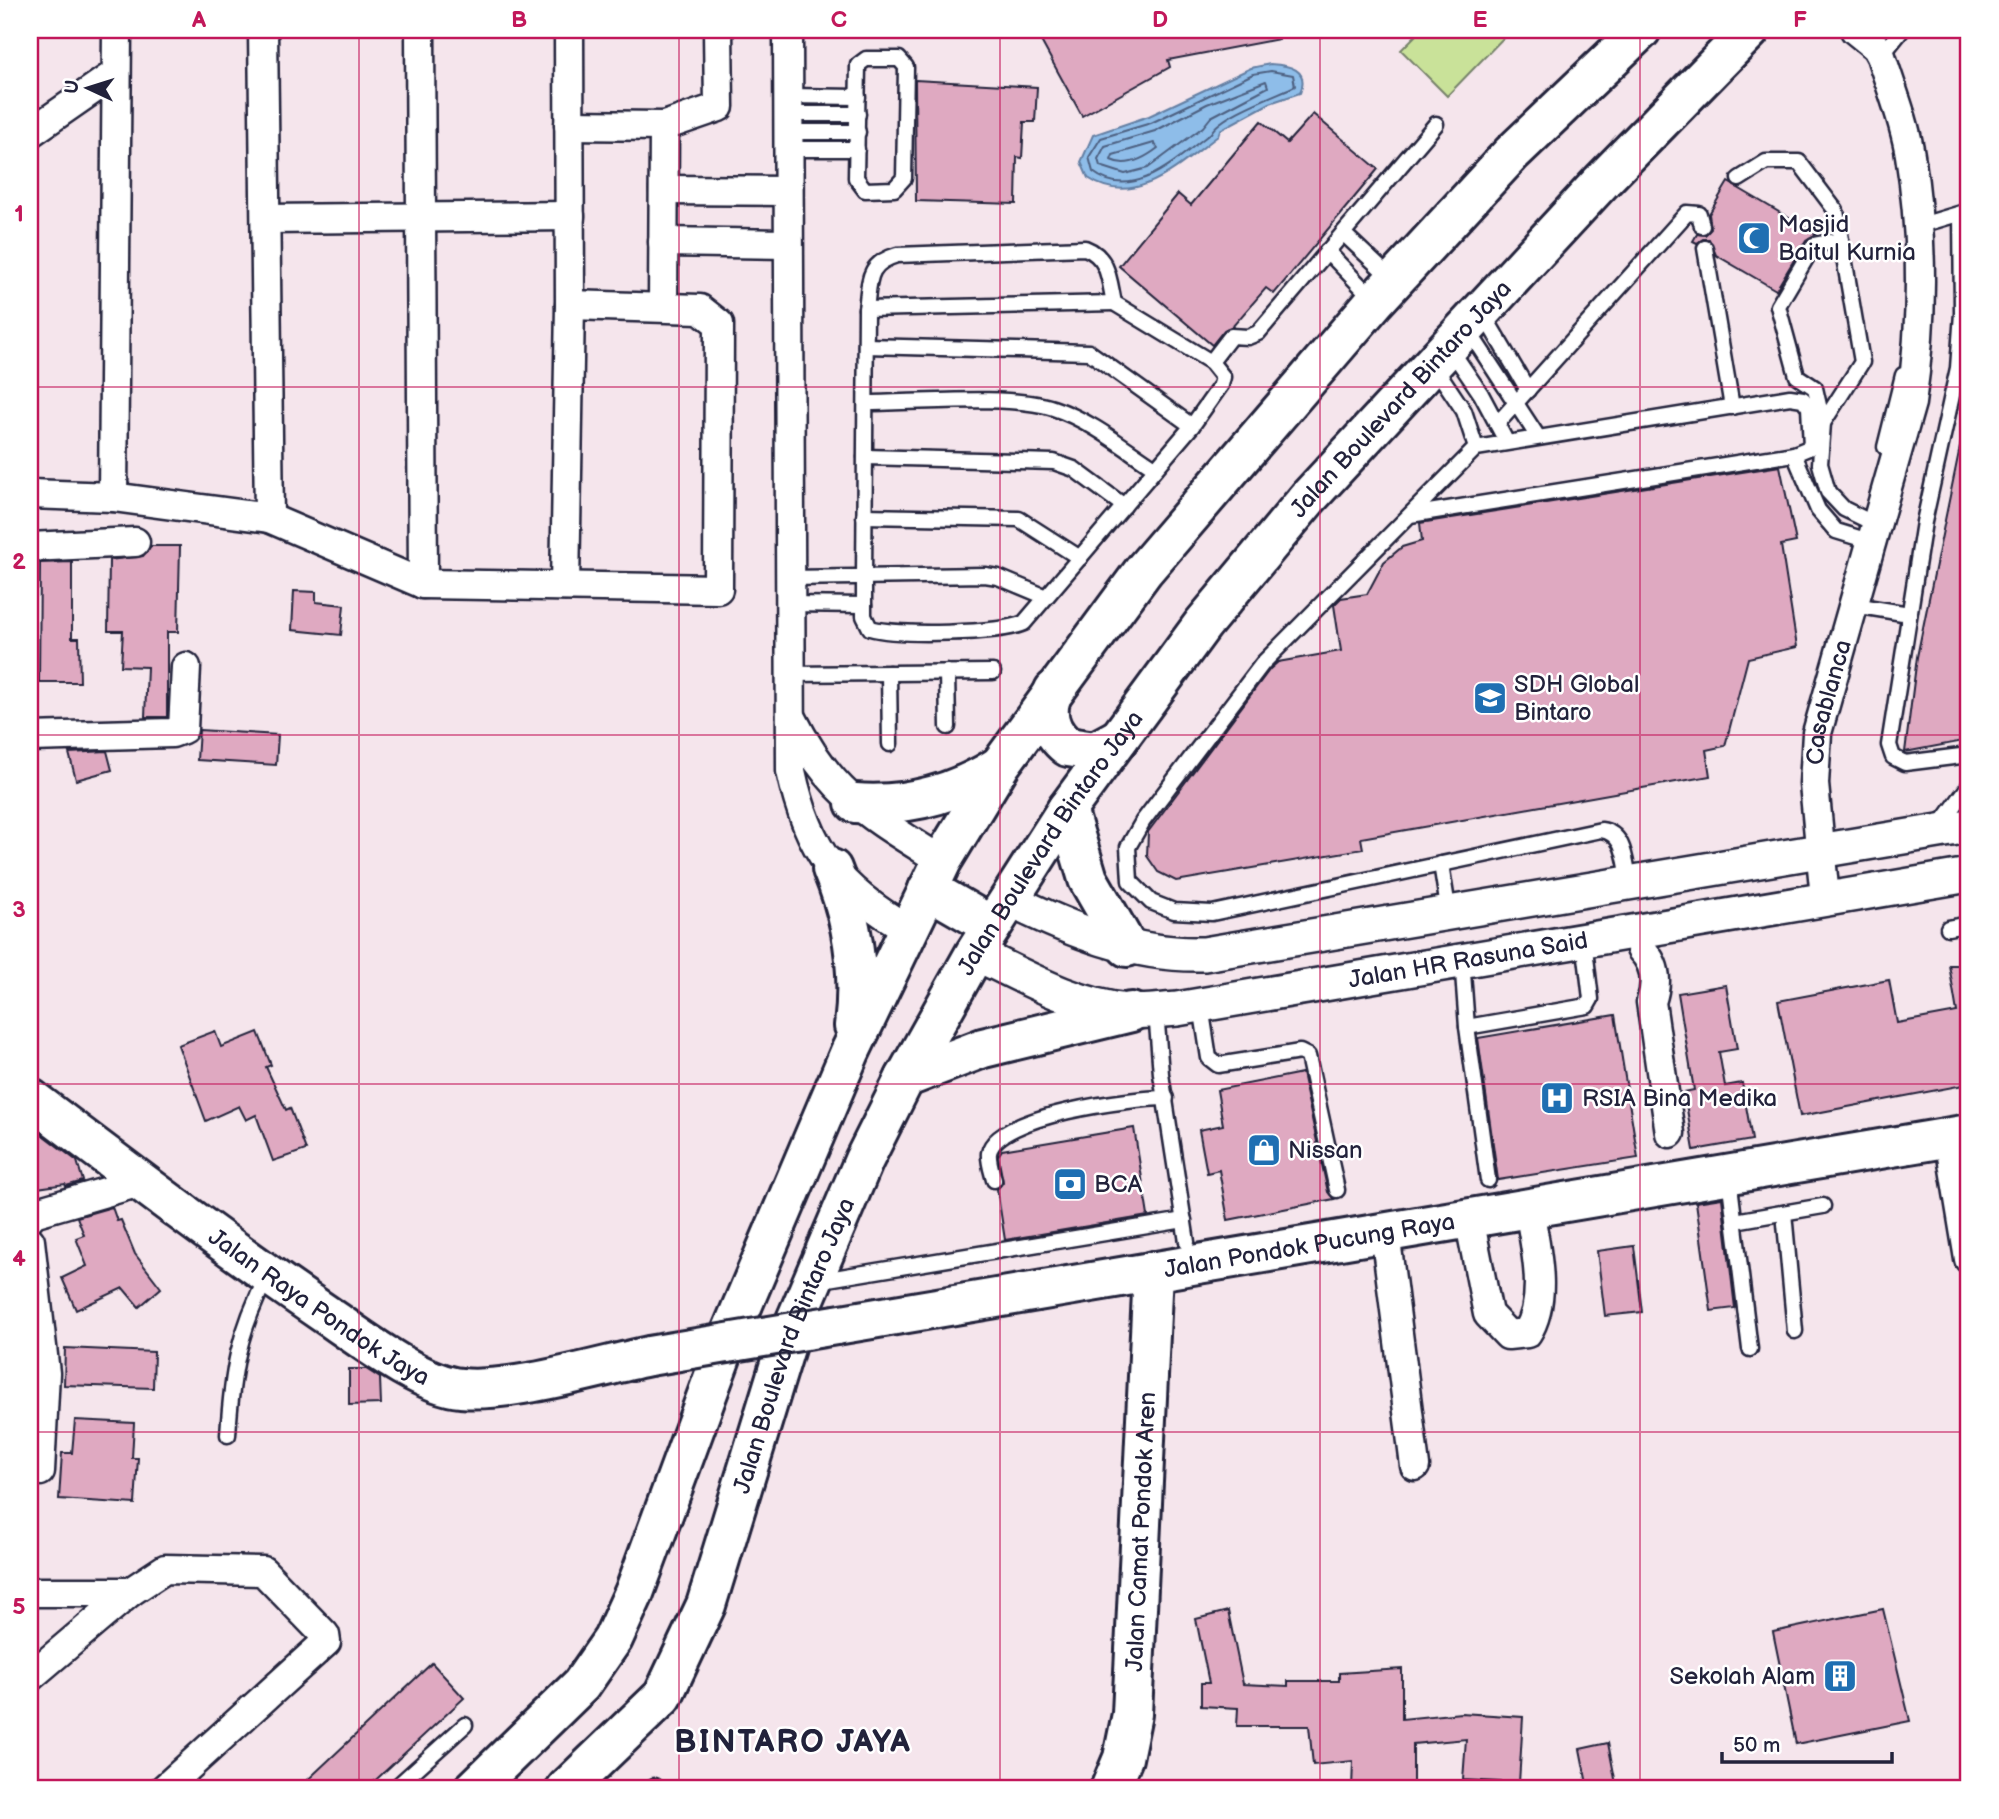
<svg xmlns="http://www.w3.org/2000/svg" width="1999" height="1819" viewBox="0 0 1999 1819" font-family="'Balsamiq Sans',sans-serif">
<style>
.green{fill:#c9e299;stroke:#76826a;stroke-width:2}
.water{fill:#8ebde9;stroke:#637fa3;stroke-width:2}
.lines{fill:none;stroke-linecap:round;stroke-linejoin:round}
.shore{stroke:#4d6081;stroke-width:2}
.building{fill:#dfa9c1;stroke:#22223b;stroke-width:2}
.service-casing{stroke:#22223b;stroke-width:19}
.minor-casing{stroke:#22223b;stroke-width:33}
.tertiary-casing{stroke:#22223b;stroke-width:38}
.secondary-casing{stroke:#22223b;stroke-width:44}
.primary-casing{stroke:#22223b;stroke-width:44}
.service{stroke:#fff;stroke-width:14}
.minor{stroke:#fff;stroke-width:28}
.tertiary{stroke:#fff;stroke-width:33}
.secondary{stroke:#fff;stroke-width:38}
.primary{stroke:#fff;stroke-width:38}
.secondary-bridge-casing{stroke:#22223b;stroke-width:44;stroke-linecap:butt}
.secondary-bridge{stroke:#fff;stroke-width:38}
.grid{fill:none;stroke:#c2185b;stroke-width:2;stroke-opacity:0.55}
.labels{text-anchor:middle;stroke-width:5;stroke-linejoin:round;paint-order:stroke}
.poi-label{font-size:24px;fill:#22223b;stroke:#fff;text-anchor:start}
.street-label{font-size:24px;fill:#22223b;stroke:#fff}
.district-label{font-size:32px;font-weight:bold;letter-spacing:2px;fill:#22223b;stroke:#fff}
.neatline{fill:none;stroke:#c2185b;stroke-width:2.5}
.grid-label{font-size:23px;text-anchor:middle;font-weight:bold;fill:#c2185b}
</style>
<rect width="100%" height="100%" fill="#f5e5ec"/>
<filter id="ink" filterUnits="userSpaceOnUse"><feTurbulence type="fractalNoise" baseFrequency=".0143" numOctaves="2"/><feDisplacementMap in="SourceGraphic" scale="14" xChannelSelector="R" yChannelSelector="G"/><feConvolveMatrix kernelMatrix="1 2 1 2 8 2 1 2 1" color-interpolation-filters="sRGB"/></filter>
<g filter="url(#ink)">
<!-- green -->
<polygon class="green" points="1421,30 1511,30 1447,96 1401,50"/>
<!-- water -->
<path class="water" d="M1270 64C1289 65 1310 69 1300 93L1270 103 1220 130 1218 136C1180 164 1136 210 1088 178L1081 162 1093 135 1149 116 1251 68Z"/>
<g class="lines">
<!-- shore -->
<g class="shore">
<path d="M1271 71 1293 75 1295 86C1276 95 1220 115 1211 133 1180 156 1134 204 1093 172L1089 157 1101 138 1151 123 1253 74Z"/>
<polygon points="1266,81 1268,87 1211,117 1203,127 1148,168 1125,174 1100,166 1098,159 1105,146 1155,131 1207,104"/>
<path d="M1154 143 1158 148C1145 158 1127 168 1111 160L1113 155Z"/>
</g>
</g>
<!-- building -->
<g class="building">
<polygon points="1035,30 1278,30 1279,39 1168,60 1170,67 1082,116"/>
<polygon points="915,80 1037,87 1035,122 1024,122 1022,158 1017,157 1016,204 916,201"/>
<polygon points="1313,114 1378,169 1274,294 1266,288 1233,326 1224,330 1212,345 1119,266 1178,194 1191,205 1261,121 1287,143"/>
<polygon points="1728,182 1816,234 1806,240 1776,290 1716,255 1709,239 1703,239 1697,243 1693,241 1697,234 1705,235 1711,229 1709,214"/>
<polygon points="1961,442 1969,443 1969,740 1905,752 1917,657"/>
<polygon points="1780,466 1796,542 1781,545 1797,647 1748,658 1725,746 1706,750 1710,776 1361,838 1363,849 1176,881 1158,872 1147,856 1148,832 1270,669 1278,662 1341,651 1334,605 1341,598 1367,594 1384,562 1402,547 1422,541 1420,523"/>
<polygon points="151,546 180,546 178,632 167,632 167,717 145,717 147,667 121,666 123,631 108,631 109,560 143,556"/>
<polygon points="72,562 72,638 79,638 80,682 39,682 40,563"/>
<polygon points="294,591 316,592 316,602 344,605 341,635 292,630"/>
<polygon points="199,730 278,735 276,765 197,760"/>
<polygon points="107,751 112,770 76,780 69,753"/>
<polygon points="1949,965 1969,965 1969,1084 1800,1116 1778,1001 1889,980 1897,1023 1957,1012"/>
<polygon points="1726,985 1737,1049 1719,1052 1725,1086 1742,1083 1752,1140 1694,1150 1684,1092 1694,1090 1678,993"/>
<polygon points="1615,1015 1638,1158 1498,1180 1478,1038"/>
<polygon points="215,1031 221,1047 258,1032 271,1065 266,1067 286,1110 290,1108 306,1150 273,1161 256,1115 246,1120 239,1106 206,1121 178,1045"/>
<polygon points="1302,1073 1328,1192 1334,1199 1228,1220 1219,1170 1207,1173 1199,1130 1223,1125 1217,1090"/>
<polygon points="1134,1128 1148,1216 1005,1240 997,1189 1003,1182 998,1156 1002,1150"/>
<polygon points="40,1133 77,1161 83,1181 66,1186 65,1184 30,1189 30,1137"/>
<polygon points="1722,1198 1735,1308 1711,1311 1696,1202"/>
<polygon points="112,1207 117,1221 121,1220 135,1254 161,1288 139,1307 123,1288 76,1310 62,1278 87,1266 76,1238 84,1235 77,1217"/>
<polygon points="1634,1246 1642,1312 1605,1316 1597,1251"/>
<polygon points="65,1348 154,1352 153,1388 64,1385"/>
<polygon points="349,1369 366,1369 380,1378 381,1404 349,1405"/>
<polygon points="75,1420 134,1423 132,1458 138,1458 135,1504 59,1499 62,1453 72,1453"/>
<polygon points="1883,1609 1910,1721 1796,1744 1773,1632"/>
<polygon points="1228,1611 1243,1684 1288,1686 1288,1681 1339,1681 1339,1673 1402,1669 1402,1719 1461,1713 1523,1717 1519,1783 1463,1780 1466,1739 1413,1744 1413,1789 1352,1789 1353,1761 1313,1765 1309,1726 1237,1726 1238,1708 1201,1706 1201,1683 1209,1683 1196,1619"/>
<polygon points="432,1663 464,1698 366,1789 298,1789"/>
<polygon points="1608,1743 1617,1789 1588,1789 1580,1749"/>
</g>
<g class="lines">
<!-- service casing -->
<g class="service-casing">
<g id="service">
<polyline points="1881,56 1902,30"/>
<polygon points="866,59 899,59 906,67 904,178 894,189 865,190 856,178 858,65"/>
<polyline points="788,96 858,97"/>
<polyline points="788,114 858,114"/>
<polyline points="788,132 858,132"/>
<polyline points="788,149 857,149"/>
<polyline points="1739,179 1766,162 1799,162 1836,211 1862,362 1823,423"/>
<polyline points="1961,215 1962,313 1958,368 1924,522 1889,745 1893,757 1905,763 1969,755"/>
<polyline points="1918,226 1968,211"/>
<polyline points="1343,233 1393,280"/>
<polyline points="1841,240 1814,245 1778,306 1797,376 1815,388 1823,423 1820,464 1828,492 1844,509 1877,525"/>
<path d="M1085 248C1109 257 1109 280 1114 303L1211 362 1223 377 1221 385 1192 426 1024 623C999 634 897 636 870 628L864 616V579L866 309C870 281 866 264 897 255Z"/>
<polyline points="1705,248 1732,407"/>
<polyline points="1327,251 1374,300"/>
<polyline points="866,309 1114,303"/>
<polyline points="1482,312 1528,390"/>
<polyline points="1468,330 1538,437"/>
<polyline points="866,346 1089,352 1192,426"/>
<polyline points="1449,347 1481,394 1497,424"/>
<polyline points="1211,362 1231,336 1248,337 1258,333 1436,124"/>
<polyline points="1434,366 1464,411 1476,448"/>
<path d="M866 403C913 403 1012 394 1053 408 1090 420 1123 447 1155 468"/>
<polyline points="1506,441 1497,424 1687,213 1699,214 1702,226"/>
<polyline points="1885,447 1903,375"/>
<polyline points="1794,454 1818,510 1836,531 1872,542"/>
<polyline points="865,457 1054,462 1074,469 1124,506"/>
<path d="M1410 515 1794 454 1811 447 1809 407 1803 399 1790 397 1476 448 1263 663 1143 821 1128 847 1130 881 1151 902 1174 911 1212 913 1601 830C1626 833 1625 863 1630 883"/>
<polyline points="864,516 1019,519 1080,558"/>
<polyline points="789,578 985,575 998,577 1046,597"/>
<polyline points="789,604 864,605"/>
<polyline points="1854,605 1909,614"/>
<polyline points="947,672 948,727"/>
<polyline points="889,673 890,744"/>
<polyline points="789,674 993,672"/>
<polyline points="1939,827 1969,786"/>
<polyline points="1441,864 1449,914"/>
<polyline points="1948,928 1969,924"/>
<polyline points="1462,959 1467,1027 1587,1006 1591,999 1584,940"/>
<polyline points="1201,1006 1209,1058 1218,1065 1300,1052 1308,1056 1337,1190"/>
<polyline points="1156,1011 1161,1074 1187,1242"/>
<polyline points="1467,1027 1488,1180"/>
<polyline points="1729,1177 1750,1349"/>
<path d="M994 1180C992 1172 988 1161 989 1153 995 1115 1134 1098 1166 1098"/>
<polyline points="1784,1213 1795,1331"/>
<polyline points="1735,1221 1823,1206"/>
<polyline points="816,1281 1184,1220"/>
<path d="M228 1435C232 1371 238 1333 268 1275"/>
<polyline points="394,1789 465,1725"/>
<polyline points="650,1789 654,1786"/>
</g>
</g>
<!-- minor casing -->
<g class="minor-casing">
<g id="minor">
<polyline points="263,30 269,518"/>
<polyline points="420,30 423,584"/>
<path d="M788 30 791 771C808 851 838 889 908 929"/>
<polyline points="569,125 664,126 719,107 718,30"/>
<polyline points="30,133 115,74"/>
<polyline points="664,190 788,191"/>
<polyline points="266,219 570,216"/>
<polyline points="663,242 788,244"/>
<polyline points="663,307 664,126"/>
<polyline points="30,494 113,497 269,518 423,584 718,589 719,324 700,309 570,305"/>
<polyline points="113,497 117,30"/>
<polyline points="30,547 135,542"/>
<polyline points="565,586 570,305 569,30"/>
<path d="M792 718C831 796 871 816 942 861"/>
<polyline points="30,737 172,733 183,729 186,667"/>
<path id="s1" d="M1825 898 1814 784 1817 733 1911 403C1923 321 1923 236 1910 155 1905 122 1891 88 1881 56L1876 47 1855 30"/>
<path d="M1641 949C1656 964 1658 982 1651 1002L1670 1133"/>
<polyline points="1949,1138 1969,1259"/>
<polyline points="30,1217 33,1213 140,1182"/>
<path d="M1469 1218 1488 1314 1508 1335 1527 1333C1549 1298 1535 1247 1529 1208"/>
<polyline points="1385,1232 1415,1466"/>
<polyline points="30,1241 45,1373 40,1471"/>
<polyline points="30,1592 130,1592"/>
<polyline points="30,1677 130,1592 165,1569 263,1571 325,1635 326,1642 164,1789"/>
</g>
</g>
<!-- tertiary casing -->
<g class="tertiary-casing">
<g id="tertiary">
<path d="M1008 899C1070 930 1134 956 1204 954L1969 826"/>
<path id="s2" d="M975 953C1023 976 1074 1006 1128 1011 1144 1013 1161 1010 1177 1009L1969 875"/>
</g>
</g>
<!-- secondary casing -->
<g class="secondary-casing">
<g id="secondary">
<path id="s3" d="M30 1098C129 1173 228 1248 331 1318 363 1340 422 1385 461 1388 511 1393 598 1367 649 1356"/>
<path id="s4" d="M836 1325 1969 1134"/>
<path id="s5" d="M1110 1789 1123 1758 1132 1714 1153 1271"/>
</g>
</g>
<!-- primary casing -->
<g class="primary-casing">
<g id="primary">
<path d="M1054 690C1043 712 1049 732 1068 747L1095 751 1119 738"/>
<path d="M855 803C907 807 955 794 999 766"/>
<polyline points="1067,809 1088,879 1127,947"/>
<path d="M832 869C853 920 861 971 854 1026"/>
<polyline points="928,889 992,926"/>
<polyline points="905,1078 983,1048 1131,1012"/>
<polyline points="474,1789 581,1685 613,1639 634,1593 724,1349 850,1052 942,861 1001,764 1144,570 1375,301 1512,153 1641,30"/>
<path id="s6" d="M566 1789 663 1696 706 1605 787 1341 864 1160 905 1078 975 953 1067 809 1203 624 1308 498 1601 182 1750 30"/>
</g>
</g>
<!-- service -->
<use href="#service" class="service"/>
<!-- minor -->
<use href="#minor" class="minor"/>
<!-- tertiary -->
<use href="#tertiary" class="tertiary"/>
<!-- secondary -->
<use href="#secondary" class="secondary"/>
<!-- primary -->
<use href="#primary" class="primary"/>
<!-- secondary-bridge casing -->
<g class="secondary-bridge-casing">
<polyline id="secondary-bridge" points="649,1356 836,1325"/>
</g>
<!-- secondary-bridge -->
<use href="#secondary-bridge" class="secondary-bridge"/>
</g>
</g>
<!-- grid -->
<path class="grid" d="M359 30V1789M679 30V1789M1000 30V1789M1320 30V1789M1640 30V1789M30 387H1969M30 735H1969M30 1084H1969M30 1432H1969"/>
<!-- icons -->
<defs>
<g id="mosque-square" transform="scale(1.75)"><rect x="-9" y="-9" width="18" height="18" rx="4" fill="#1f6fb2" stroke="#fff"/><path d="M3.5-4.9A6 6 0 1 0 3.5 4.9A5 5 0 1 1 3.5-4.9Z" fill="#fff"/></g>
<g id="school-square" transform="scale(1.75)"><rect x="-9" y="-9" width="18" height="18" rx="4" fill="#1f6fb2" stroke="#fff"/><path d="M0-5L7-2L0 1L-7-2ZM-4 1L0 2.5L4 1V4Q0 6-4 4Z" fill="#fff"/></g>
<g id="hospital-square" transform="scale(1.75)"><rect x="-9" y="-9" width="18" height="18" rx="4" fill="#1f6fb2" stroke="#fff"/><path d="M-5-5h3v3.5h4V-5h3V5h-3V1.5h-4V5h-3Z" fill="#fff"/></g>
<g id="shop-square" transform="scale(1.75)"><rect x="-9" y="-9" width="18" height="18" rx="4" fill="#1f6fb2" stroke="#fff"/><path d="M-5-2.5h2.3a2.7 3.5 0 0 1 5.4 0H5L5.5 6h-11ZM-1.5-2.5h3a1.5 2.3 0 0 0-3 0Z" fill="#fff"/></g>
<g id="bank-square" transform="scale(1.75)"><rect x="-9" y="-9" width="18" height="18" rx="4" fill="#1f6fb2" stroke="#fff"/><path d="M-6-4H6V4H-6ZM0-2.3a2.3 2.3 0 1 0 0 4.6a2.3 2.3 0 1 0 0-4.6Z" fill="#fff"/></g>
<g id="building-square" transform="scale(1.75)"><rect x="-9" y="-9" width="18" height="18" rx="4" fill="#1f6fb2" stroke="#fff"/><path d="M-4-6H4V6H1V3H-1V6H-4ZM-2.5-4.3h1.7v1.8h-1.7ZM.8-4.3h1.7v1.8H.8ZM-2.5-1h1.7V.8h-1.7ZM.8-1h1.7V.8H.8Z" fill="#fff"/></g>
</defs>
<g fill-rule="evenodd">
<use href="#mosque-square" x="1754" y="238"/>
<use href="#school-square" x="1490" y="698"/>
<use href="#hospital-square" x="1557" y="1098"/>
<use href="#shop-square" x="1264" y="1150"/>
<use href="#bank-square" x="1070" y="1184"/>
<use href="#building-square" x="1840" y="1676"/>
</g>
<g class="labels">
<!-- poi labels -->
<g class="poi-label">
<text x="1778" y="232">Masjid<tspan x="1778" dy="28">Baitul Kurnia</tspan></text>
<text x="1514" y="692">SDH Global<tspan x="1514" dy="28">Bintaro</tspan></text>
<text x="1582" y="1106">RSIA Bina Medika</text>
<text x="1288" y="1158">Nissan</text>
<text x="1094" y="1192">BCA</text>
<text x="1815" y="1684" text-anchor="end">Sekolah Alam</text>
</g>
<!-- street labels -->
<g class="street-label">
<text dy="8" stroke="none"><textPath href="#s6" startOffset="1643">Jalan Boulevard Bintaro Jaya</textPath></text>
<text dy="8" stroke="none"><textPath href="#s1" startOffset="198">Casablanca</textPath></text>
<text dy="8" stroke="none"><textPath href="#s6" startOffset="1076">Jalan Boulevard Bintaro Jaya</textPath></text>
<text dy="8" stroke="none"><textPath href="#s2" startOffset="509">Jalan HR Rasuna Said</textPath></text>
<text dy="8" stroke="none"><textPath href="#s4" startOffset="480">Jalan Pondok Pucung Raya</textPath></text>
<text dy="8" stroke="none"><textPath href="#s3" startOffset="357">Jalan Raya Pondok Jaya</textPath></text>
<text dy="8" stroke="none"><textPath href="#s6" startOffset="509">Jalan Boulevard Bintaro Jaya</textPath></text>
<text dy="8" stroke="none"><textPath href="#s5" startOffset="261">Jalan Camat Pondok Aren</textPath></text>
</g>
<!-- district labels -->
<g class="district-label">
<text x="793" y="1752">BINTARO JAYA</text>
</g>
</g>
<!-- margin -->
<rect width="1999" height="1819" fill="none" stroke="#fff" stroke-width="77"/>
<!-- north arrow -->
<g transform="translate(88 88) rotate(274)" stroke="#ffffff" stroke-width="5" paint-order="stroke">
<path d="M0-5L12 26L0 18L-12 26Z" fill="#22223b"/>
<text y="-10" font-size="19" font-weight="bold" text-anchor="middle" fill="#22223b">U</text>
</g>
<!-- scale -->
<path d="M1722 1752v10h170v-10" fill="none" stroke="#22223b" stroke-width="3.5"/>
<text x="1733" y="1752" font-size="21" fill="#22223b" stroke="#ffffff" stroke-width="5" paint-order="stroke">50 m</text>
<rect x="38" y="38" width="1922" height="1742" class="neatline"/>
<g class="grid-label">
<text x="199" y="27">A</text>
<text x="519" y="27">B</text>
<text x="839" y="27">C</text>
<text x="1160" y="27">D</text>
<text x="1480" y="27">E</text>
<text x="1800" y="27">F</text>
<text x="19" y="221">1</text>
<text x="19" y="569">2</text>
<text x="19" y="917">3</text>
<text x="19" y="1266">4</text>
<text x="19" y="1614">5</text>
</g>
</svg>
